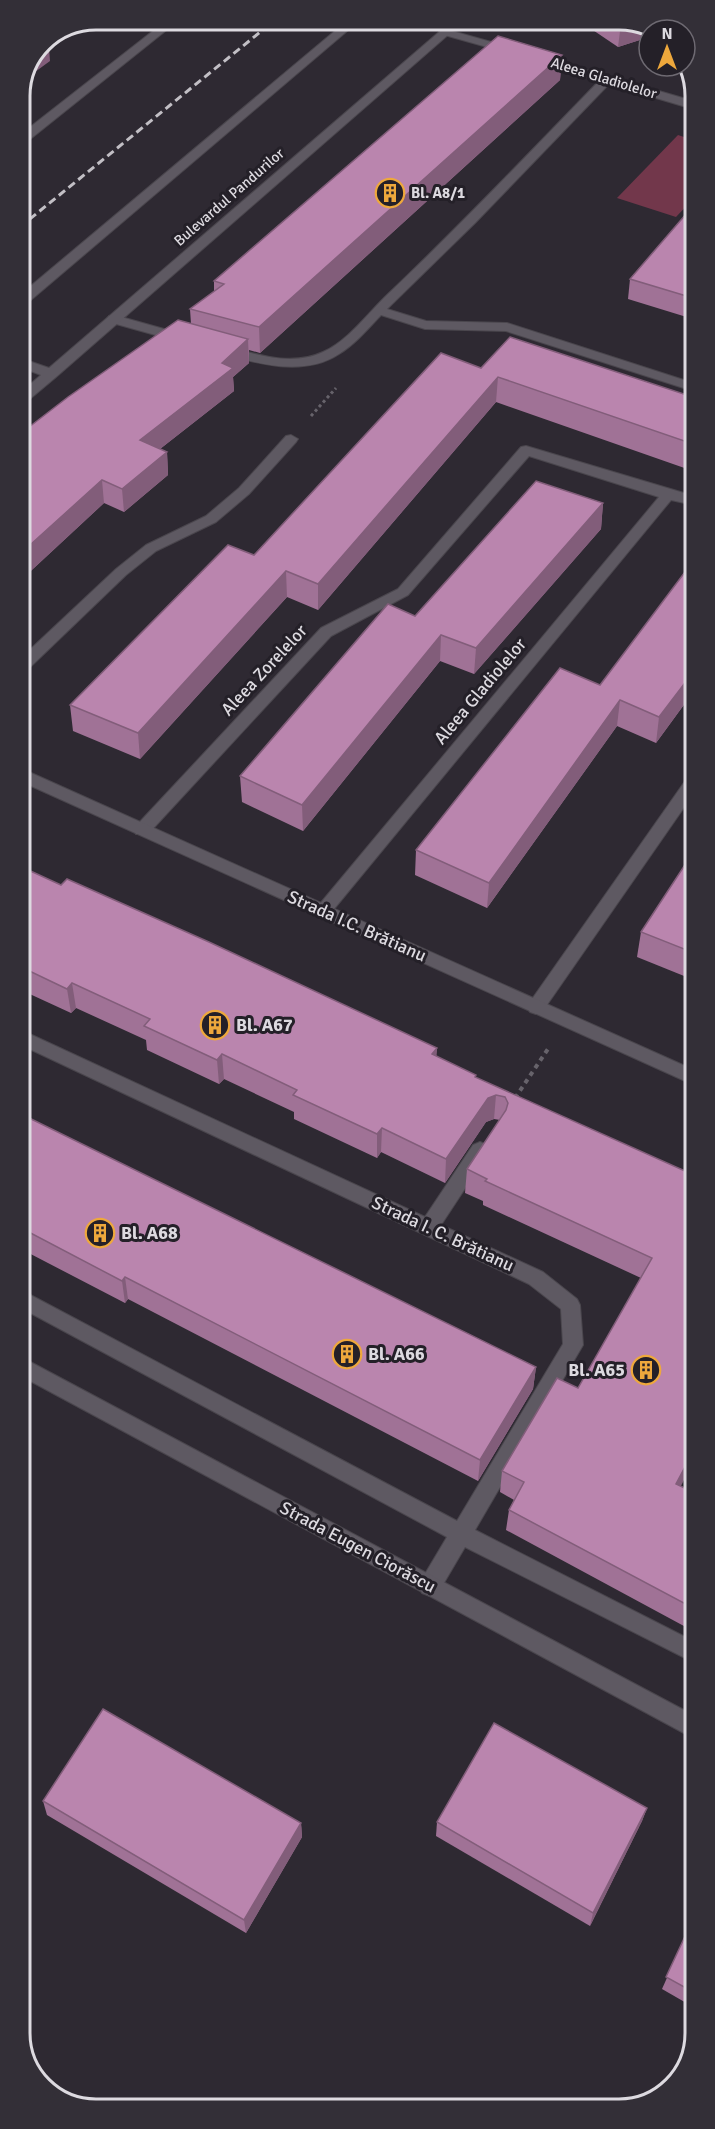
<svg xmlns="http://www.w3.org/2000/svg" width="715" height="2129" viewBox="0 0 715 2129" font-family="Signika,sans-serif">
<style>
.green{fill:#72374b}
.lines{fill:none;stroke-linecap:round;stroke-linejoin:round}
.service-casing{stroke:#4a464d;stroke-width:2}
.minor-casing{stroke:#4a464d;stroke-width:2}
.tertiary-casing{stroke:#4a464d;stroke-width:2}
.path-far1{stroke:#67636b;stroke-width:3;stroke-dasharray:3 3;stroke-linecap:butt}
.path{stroke:#67636b;stroke-width:4;stroke-dasharray:4.5 4.5;stroke-linecap:butt}
.service{fill:#5e5962;fill-rule:evenodd}
.minor{fill:#5e5962;fill-rule:evenodd}
.tertiary{fill:#5e5962;fill-rule:evenodd}
.rail{stroke:#c2bfc5;stroke-width:3;stroke-dasharray:8 4.5;stroke-linecap:butt}
.wall{fill:#a07296}
.shaded-wall{fill:#825d7a}
.building{fill:#ba85ae;stroke:#825d7a;stroke-width:1.5}
.labels{text-anchor:middle;stroke-width:6;stroke-linejoin:round;paint-order:stroke}
.far-street-label{font-size:15px;fill:#dddae0;stroke:#242028}
.far-poi-label{font-size:15px;font-weight:bold;fill:#dddae0;stroke:#242028;text-anchor:start}
.street-label{font-size:18px;fill:#dddae0;stroke:#242028}
.poi-label{font-size:18px;font-weight:bold;fill:#dddae0;stroke:#242028;text-anchor:start}
.rim{fill:none;stroke:#dddae0;stroke-width:3}
</style>
<rect width="100%" height="100%" fill="#2e2932"/>
<!-- green -->
<polygon class="green" points="678,135 693,140 693,199 676,217 617,198"/>
<g class="lines">
<!-- service casing -->
<g class="service-casing">
<g id="service">
<polygon points="445,29 516,49 518,51 512,54 441,34 439,32"/>
<path d="M539 56 693 101V109L609 84 475 223 387 309 426 321 507 323 693 383V391L506 331 425 329 381 315C368 329 355 344 339 354 304 377 258 364 220 353L218 350 225 346C256 354 291 367 323 352 348 341 368 313 387 295 460 226 529 153 599 81L535 61V57Z"/>
<polygon points="114,315 189,336 191,339 184,343 109,322 107,319 109,316"/>
<polygon points="291,435 298,439 296,442 249,494 216,522 156,551 126,575 25,672 20,673 20,659 116,569 146,545 206,516 239,488 286,436"/>
<polygon points="526,446 694,496 694,505 671,500 329,915 323,917 317,915 314,911 659,497 529,456 408,595 331,636 148,834 136,834 134,830 136,826 321,628 398,589 521,447"/>
<polygon points="694,775 694,793 542,1012 536,1014 530,1012 527,1007 530,1002 688,777"/>
<polygon points="21,1030 425,1217 473,1145 480,1142 487,1145 489,1150 487,1155 441,1225 543,1272 577,1299 580,1305 583,1345 475,1530 695,1642 695,1663 465,1547 438,1593 430,1596 422,1593 419,1586 422,1579 447,1537 21,1308 21,1290 457,1521 563,1344 561,1309 529,1284 21,1045"/>
</g>
</g>
<!-- minor casing -->
<g class="minor-casing">
<g id="minor">
<polygon points="167,20 179,20 24,144 20,145 20,135"/>
<polygon points="21,1357 695,1716 695,1739 21,1376"/>
</g>
</g>
<!-- tertiary casing -->
<g class="tertiary-casing">
<g id="tertiary">
<polygon points="348,20 360,20 25,305 20,306 20,295"/>
<polygon points="453,20 465,20 56,377 25,403 20,404 20,393 41,375 20,367 20,358 49,368"/>
<polygon points="20,768 694,1070 694,1085 20,781"/>
</g>
</g>
<!-- path-far1 -->
<polyline class="path-far1" points="311,416 336,388"/>
<!-- path -->
<polyline class="path" points="515,1098 548,1049"/>
<!-- service -->
<use href="#service" class="service"/>
<!-- minor -->
<use href="#minor" class="minor"/>
<!-- tertiary -->
<use href="#tertiary" class="tertiary"/>
<!-- rail -->
<polyline class="rail" points="20,227 275,20"/>
</g>
<!-- wall -->
<g class="wall">
<polygon points="578,20 625,20 649,30 649,37 618,47"/>
<polygon points="562,55 560,80 260,353 249,350 249,363 233,377 234,391 160,449 167,452 168,475 124,512 104,503 20,581 20,434 191,324 190,309 214,292 214,281"/>
<polygon points="693,206 693,319 628,299 630,279"/>
<polygon points="481,368 693,397 693,471 496,402 318,610 287,597 140,759 73,731 70,705 254,555"/>
<polygon points="603,503 601,529 474,674 440,661 303,831 242,802 240,776 415,616"/>
<polygon points="694,560 694,691 656,743 617,726 487,908 415,875 416,850 600,685"/>
<polygon points="694,851 694,980 637,957 641,932"/>
<polygon points="21,871 61,885 437,1048 436,1057 476,1078 694,1175 681,1486 695,1493 695,1632 506,1530 509,1510 514,1500 500,1492 502,1471 578,1388 641,1278 483,1205 483,1201 465,1193 467,1169 500,1120 494,1119 486,1122 445,1183 381,1152 377,1158 294,1119 294,1112 224,1079 219,1084 147,1050 146,1040 76,1008 71,1013 21,990"/>
<polygon points="21,1114 536,1367 533,1389 478,1481 128,1299 125,1303 21,1249"/>
<polygon points="43,1801 301,1823 302,1837 246,1933 47,1815"/>
<polygon points="647,1808 642,1821 590,1926 436,1836 437,1822"/>
<polygon points="695,1915 695,2008 662,1989"/>
</g>
<!-- shaded-wall -->
<g class="shaded-wall">
<polygon points="627,21 650,30 649,37 618,47 621,23"/>
<polygon points="76,27 49,48 50,61 24,80 42,42"/>
<polygon points="562,55 560,80 260,353 259,327"/>
<polygon points="248,339 249,363 233,377 234,391 142,463 140,440"/>
<polygon points="498,377 496,402 318,610 318,584"/>
<polygon points="167,452 168,475 124,512 122,489"/>
<polygon points="102,480 104,503 20,581 20,554"/>
<polygon points="603,503 601,529 474,674 476,648"/>
<polygon points="286,571 287,597 140,759 138,733"/>
<polygon points="441,635 440,661 303,831 302,805"/>
<polygon points="694,671 694,691 656,743 659,717"/>
<polygon points="620,700 617,726 487,908 489,883"/>
<polygon points="72,983 76,1008 71,1013 67,989"/>
<polygon points="437,1048 435,1072 432,1054"/>
<polygon points="222,1054 224,1079 219,1084 217,1060"/>
<polygon points="496,1095 494,1119 486,1122 445,1183 446,1159 488,1098"/>
<polygon points="382,1128 381,1152 377,1158 377,1134"/>
<polygon points="125,1277 128,1299 125,1303 122,1281"/>
<polygon points="536,1367 533,1389 478,1481 480,1460"/>
<polygon points="695,1448 695,1459 671,1505 676,1484"/>
<polygon points="647,1808 642,1821 590,1926 593,1913"/>
<polygon points="301,1823 302,1837 246,1933 244,1920"/>
</g>
<!-- building -->
<g class="building">
<polygon points="616,20 625,20 627,21 621,23"/>
<polygon points="498,36 562,55 259,327 190,309 224,284 214,281"/>
<polygon points="693,206 693,298 630,279"/>
<polygon points="178,320 248,339 222,363 233,368 140,440 167,452 122,489 102,480 20,554 20,456 29,448 20,444 20,434 68,397"/>
<polygon points="510,337 693,397 693,444 498,377 318,584 286,571 138,733 70,705 228,545 254,555 441,353 481,368"/>
<polygon points="536,481 603,503 476,648 441,635 302,805 240,776 388,604 415,616"/>
<polygon points="694,560 694,671 659,717 620,700 489,883 416,850 560,668 600,685"/>
<polygon points="694,851 694,953 641,932"/>
<polygon points="24,868 61,885 67,879 209,942 437,1048 432,1054 476,1075 475,1077 694,1175 695,1448 676,1484 695,1493 695,1609 509,1510 524,1482 502,1471 557,1378 578,1388 652,1258 485,1181 487,1179 467,1169 506,1110 508,1103 505,1097 496,1095 488,1098 446,1159 382,1128 377,1134 293,1095 297,1090 222,1054 217,1060 144,1026 150,1019 72,983 67,989 21,967 21,871"/>
<polygon points="21,1114 536,1367 480,1460 125,1277 122,1281 21,1228"/>
<polygon points="103,1709 301,1823 244,1920 43,1801"/>
<polygon points="494,1723 647,1808 593,1913 437,1822"/>
<polygon points="695,1915 695,1993 666,1977"/>
</g>
<!-- icons -->
<defs>
<g id="building-ring" transform="scale(1.5)"><circle r="9.5" fill="#242028" stroke="#eea83c" stroke-width="1.5"/><path d="M-4-6H4V6H1V3H-1V6H-4ZM-2.5-4.3h1.7v1.8h-1.7ZM.8-4.3h1.7v1.8H.8ZM-2.5-1h1.7V.8h-1.7ZM.8-1h1.7V.8H.8Z" fill="#eea83c"/></g>
</defs>
<g fill-rule="evenodd">
<use href="#building-ring" x="390" y="193"/>
<use href="#building-ring" x="215" y="1025"/>
<use href="#building-ring" x="100" y="1233"/>
<use href="#building-ring" x="347" y="1354"/>
<use href="#building-ring" x="646" y="1370"/>
</g>
<g class="labels">
<!-- far-street labels -->
<g class="far-street-label">
<text transform="translate(604 78) rotate(17)" y="5">Aleea Gladiolelor</text>
<text transform="translate(229 197) rotate(-41)" y="5">Bulevardul Pandurilor</text>
</g>
<!-- far-poi labels -->
<g class="far-poi-label">
<text x="411" y="198">Bl. A8/1</text>
</g>
<!-- street labels -->
<g class="street-label">
<text transform="translate(264 670) rotate(-47)" y="6">Aleea Zorelelor</text>
<text transform="translate(480 691) rotate(-50)" y="6">Aleea Gladiolelor</text>
<text transform="translate(357 926) rotate(24)" y="6">Strada I.C. Brătianu</text>
<text transform="translate(443 1234) rotate(25)" y="6">Strada I. C. Brătianu</text>
<text transform="translate(358 1547) rotate(28)" y="6">Strada Eugen Ciorăscu</text>
</g>
<!-- poi labels -->
<g class="poi-label">
<text x="236" y="1031">Bl. A67</text>
<text x="121" y="1239">Bl. A68</text>
<text x="368" y="1360">Bl. A66</text>
<text x="625" y="1376" text-anchor="end">Bl. A65</text>
</g>
</g>
<!-- crop -->
<path d="M0 0H715V2129H0ZM96 30H619A66 66 0 0 1 685 96V2033A66 66 0 0 1 619 2099H96A66 66 0 0 1 30 2033V96A66 66 0 0 1 96 30Z" fill="#332f37" fill-rule="evenodd"/>
<path class="rim" d="M96 30H619A66 66 0 0 1 685 96V2033A66 66 0 0 1 619 2099H96A66 66 0 0 1 30 2033V96A66 66 0 0 1 96 30Z"/>
<!-- north arrow -->
<g transform="translate(667 48)"><circle r="28" fill="#242028" stroke="#6e6a72" stroke-width="1.5"/>
<path d="M0-4.5L10 22L0 15L-10 22Z" fill="#eea83c"/>
<text y="-9" font-size="16" font-weight="bold" text-anchor="middle" fill="#dddae0">N</text>
</g>
</svg>
